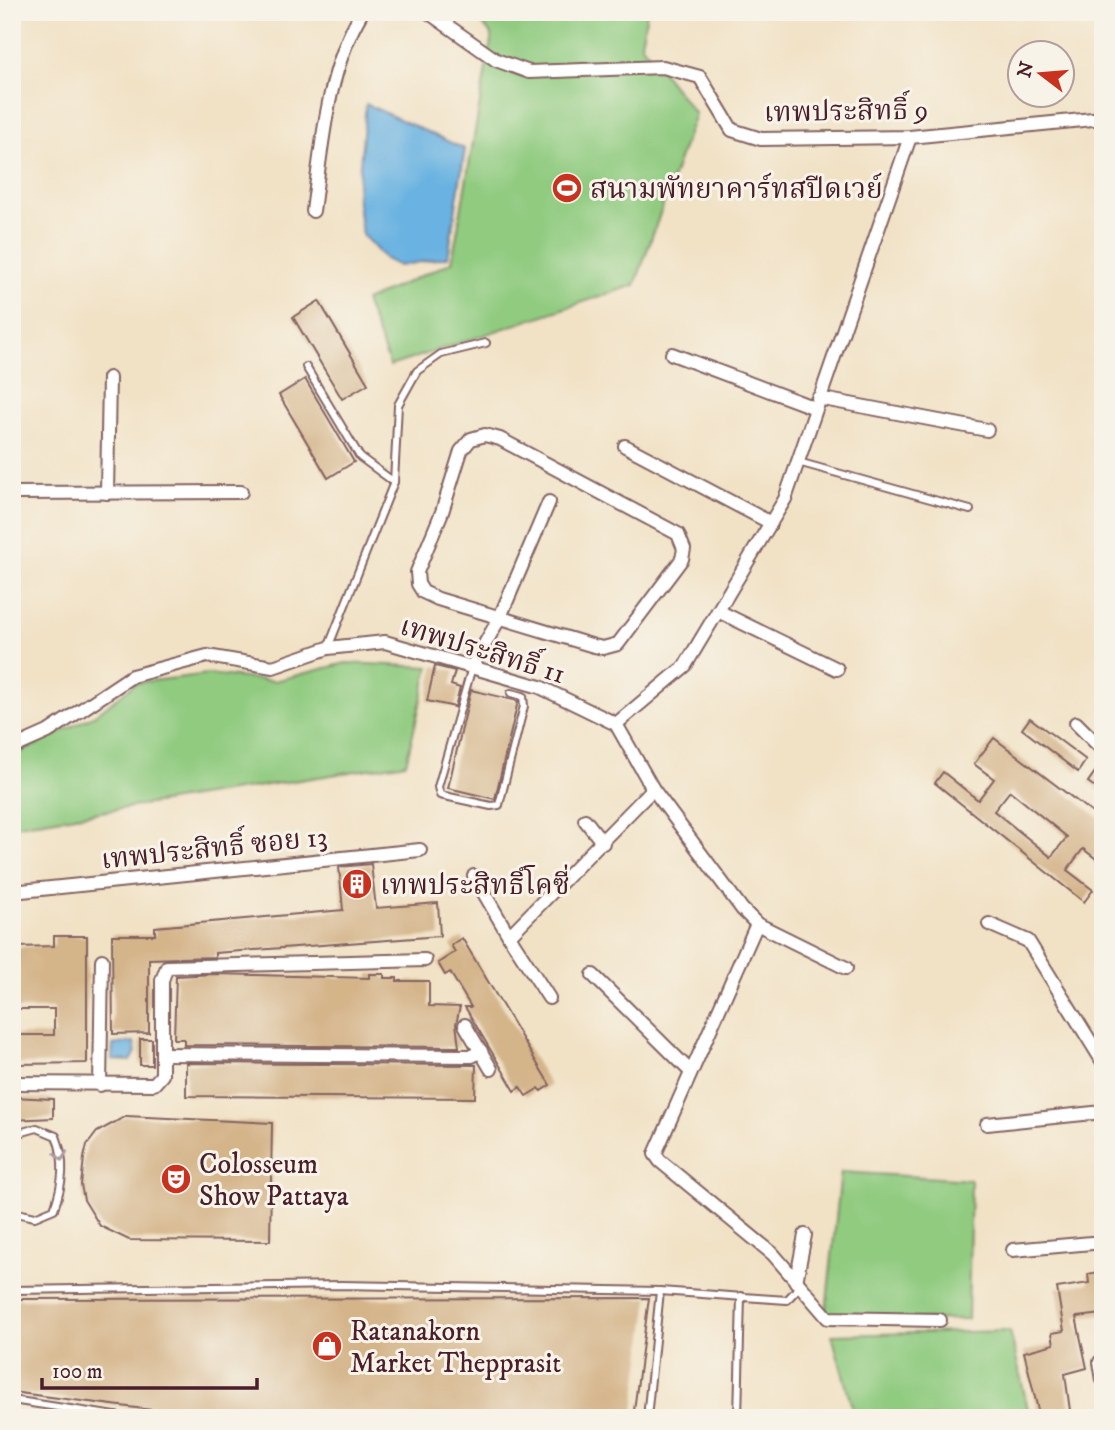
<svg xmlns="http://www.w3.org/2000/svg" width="1115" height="1430" viewBox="0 0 1115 1430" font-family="'IM FELL DW Pica','Noto Serif Thai',serif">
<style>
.green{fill:#90cb80;stroke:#6d7556;stroke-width:2}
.water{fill:#69b2e1;stroke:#5a6886;stroke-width:2}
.building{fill:#d4b489;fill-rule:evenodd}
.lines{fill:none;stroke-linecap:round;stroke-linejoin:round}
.service-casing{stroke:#846361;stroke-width:10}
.minor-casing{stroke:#846361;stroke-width:16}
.service{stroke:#fff;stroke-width:6}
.minor{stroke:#fff;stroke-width:12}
.oneway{stroke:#ae9aa0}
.labels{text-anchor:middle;stroke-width:6;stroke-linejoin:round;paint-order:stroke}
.street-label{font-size:28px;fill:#4a1f2b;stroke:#f7f3e8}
.poi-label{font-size:28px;fill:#4a1f2b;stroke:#f7f3e8;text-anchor:start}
</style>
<rect width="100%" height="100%" fill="#f7f3e8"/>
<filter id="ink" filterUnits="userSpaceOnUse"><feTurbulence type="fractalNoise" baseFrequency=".0143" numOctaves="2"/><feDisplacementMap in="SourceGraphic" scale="14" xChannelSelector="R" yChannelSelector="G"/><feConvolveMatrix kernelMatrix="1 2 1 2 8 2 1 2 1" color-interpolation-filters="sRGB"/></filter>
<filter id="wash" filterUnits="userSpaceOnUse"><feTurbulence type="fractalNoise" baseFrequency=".00686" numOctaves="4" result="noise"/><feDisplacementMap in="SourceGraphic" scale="28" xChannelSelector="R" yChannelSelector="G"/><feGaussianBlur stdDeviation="1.57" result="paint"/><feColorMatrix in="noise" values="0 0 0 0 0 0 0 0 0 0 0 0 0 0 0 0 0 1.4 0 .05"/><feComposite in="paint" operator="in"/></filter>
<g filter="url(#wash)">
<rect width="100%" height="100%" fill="#f1e2c6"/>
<!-- green -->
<g class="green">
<polygon points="472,12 647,12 641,44 695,114 635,285 390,366 365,301 452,262 492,35"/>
<polygon points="346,663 429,667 406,763 12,826 12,757 95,715 136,683 208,674 274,681"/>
<polygon points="841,1172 971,1180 968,1319 825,1321"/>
<polygon points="1010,1331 1030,1418 855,1418 832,1335"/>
</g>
<!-- water -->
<g class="water">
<polygon points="366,104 465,149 448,257 399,266 385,259 362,234 357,195"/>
<polygon points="134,1042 136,1052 131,1061 112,1060 113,1045"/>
</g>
<g id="blocks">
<!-- building -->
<g class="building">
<polygon points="319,301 368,384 342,399 293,317"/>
<polygon points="305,379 354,462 328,478 279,395"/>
<polygon points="435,666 455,671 451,685 460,688 455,707 427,701"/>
<polygon points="471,690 518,701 495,799 448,788"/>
<polygon points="1030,718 1086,760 1078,772 1022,729"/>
<path d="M994 738 1103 821V864L1083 849 1067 870 1093 890 1084 902 935 783 943 772 978 800 994 779 974 764ZM1010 791 1067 837 1051 857 994 811Z"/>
<polygon points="1095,772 1103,778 1103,793 1088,782"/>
<polygon points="371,864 376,908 438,903 440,936 215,953 215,957 149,959 149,1033 113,1034 112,935 155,935 155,927 343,910 339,867"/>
<polygon points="54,936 87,936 87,1063 17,1064 16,1035 54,1035 54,1009 16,1009 16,947 54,946"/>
<polygon points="462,938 550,1085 541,1091 539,1088 526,1096 520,1087 515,1091 465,1007 471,1007 450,972 445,975 438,963 455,952 451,945"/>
<polygon points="216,974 369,978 369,974 384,974 384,978 397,978 397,981 429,981 429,1006 460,1007 456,1024 459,1047 184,1045 184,1039 174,1039 176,976"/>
<rect x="140" y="1039" width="12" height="26"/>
<polygon points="186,1063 476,1065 475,1098 186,1096"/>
<polygon points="12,1097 53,1099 53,1118 12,1120"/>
<polygon points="126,1116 272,1123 270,1241 129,1240 100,1226 84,1200 81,1185 84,1158 87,1145 97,1132"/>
<polygon points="1103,1271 1103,1314 1076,1317 1087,1368 1065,1374 1071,1418 1040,1418 1024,1352 1054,1344 1052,1333 1064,1331 1057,1288 1089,1283 1088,1274"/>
<polygon points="649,1298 633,1418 214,1418 12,1392 12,1299"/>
</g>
</g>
</g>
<g filter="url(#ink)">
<use href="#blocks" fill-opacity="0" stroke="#846361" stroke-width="2"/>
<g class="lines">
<!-- service casing -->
<g class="service-casing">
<g id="service">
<polyline points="306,367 360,457 394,482"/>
<polyline points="798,462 970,510"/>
<polyline points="328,648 394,482 398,405 417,371 441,354 486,343"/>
<polyline points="472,667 438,787 440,795 491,806 499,805 524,706 523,696 511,693"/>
<path d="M12 1135 37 1128 56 1136C66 1161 63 1184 54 1209L35 1217 12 1212"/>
<polyline points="12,1290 341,1285 660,1291"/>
<polyline points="12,1400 128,1418"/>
<polyline points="647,1418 660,1291 787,1300 800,1286"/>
<polyline points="738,1418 741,1296"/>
</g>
</g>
<!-- minor casing -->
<g class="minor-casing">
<g id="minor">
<polyline points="428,12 496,60 529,72 663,67 700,77 732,130 761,139 910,137 1103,118"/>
<path d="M313 211C322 145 327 70 362 12"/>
<polyline points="672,354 815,408"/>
<polyline points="818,398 987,430"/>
<polygon points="485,435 500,439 678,534 684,549 682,559 618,644 603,648 594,646 438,599 423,592 418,584 417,572 442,512 461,451 471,439"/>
<polyline points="625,446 771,523"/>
<polyline points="12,493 241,492"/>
<polyline points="107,493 109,378"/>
<polyline points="718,611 837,669"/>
<polyline points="472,667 500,617 549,502"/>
<polyline points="1076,723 1103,750"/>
<polyline points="616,724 685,666 785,499 910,137"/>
<polyline points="12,748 48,732 132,676 207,656 273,667 328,648 385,642 540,687 616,724 653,789 742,909 757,924 846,968"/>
<polyline points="585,820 603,843"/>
<polyline points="474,876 509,936 653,789"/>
<polyline points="12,892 420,850"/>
<polyline points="757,924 655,1154 660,1161 773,1254 828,1318 940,1320"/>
<polyline points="989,924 1028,941 1103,1062"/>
<polyline points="509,936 549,998"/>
<polyline points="593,975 690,1071"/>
<polyline points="465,1025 491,1069"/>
<polyline points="162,1054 472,1056 481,1051"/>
<polyline points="12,1083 154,1084 162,1075 162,980 167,967 425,960"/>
<polyline points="100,1085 102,960"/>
<polyline points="987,1124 1103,1112"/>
<polyline points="1013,1250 1103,1242"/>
<polyline points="796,1282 805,1235"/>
<polyline points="1100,1362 1103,1380"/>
</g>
</g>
<!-- service -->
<use href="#service" class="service"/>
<!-- minor -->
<use href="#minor" class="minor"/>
</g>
<!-- one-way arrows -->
<defs><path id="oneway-chevron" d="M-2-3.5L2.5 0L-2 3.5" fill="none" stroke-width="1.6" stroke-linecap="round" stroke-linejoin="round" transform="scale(1.75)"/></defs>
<use class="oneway" href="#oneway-chevron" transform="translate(61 1156) rotate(83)"/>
</g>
<!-- icons -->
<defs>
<g id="stadium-disc" transform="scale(1.575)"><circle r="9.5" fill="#c8321e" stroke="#f7f3e8"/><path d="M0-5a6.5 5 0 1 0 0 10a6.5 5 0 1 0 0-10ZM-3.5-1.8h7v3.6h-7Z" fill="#fff"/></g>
<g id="building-disc" transform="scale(1.575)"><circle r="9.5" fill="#c8321e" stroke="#f7f3e8"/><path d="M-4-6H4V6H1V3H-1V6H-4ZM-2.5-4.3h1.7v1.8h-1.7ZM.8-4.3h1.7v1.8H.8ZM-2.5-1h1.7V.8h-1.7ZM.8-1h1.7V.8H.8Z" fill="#fff"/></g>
<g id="theatre-disc" transform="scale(1.575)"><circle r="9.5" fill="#c8321e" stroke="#f7f3e8"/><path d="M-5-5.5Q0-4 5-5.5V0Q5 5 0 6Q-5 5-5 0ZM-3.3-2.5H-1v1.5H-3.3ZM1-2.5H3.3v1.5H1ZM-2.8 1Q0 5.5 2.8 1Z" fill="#fff"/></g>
<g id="shop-disc" transform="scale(1.575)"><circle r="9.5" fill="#c8321e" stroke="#f7f3e8"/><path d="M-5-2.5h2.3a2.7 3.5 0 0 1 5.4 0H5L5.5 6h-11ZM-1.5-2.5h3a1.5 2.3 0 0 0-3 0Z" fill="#fff"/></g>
</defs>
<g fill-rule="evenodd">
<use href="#stadium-disc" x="567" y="188"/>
<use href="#building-disc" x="357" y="884"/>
<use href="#theatre-disc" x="176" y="1179"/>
<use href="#shop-disc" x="327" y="1346"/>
</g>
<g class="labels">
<!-- street labels -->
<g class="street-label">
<text transform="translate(846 110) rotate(-1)" y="10">เทพประสิทธิ์ 9</text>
<text transform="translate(483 649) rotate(17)" y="10">เทพประสิทธิ์ 11</text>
<text transform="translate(214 847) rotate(-6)" y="10">เทพประสิทธิ์ ซอย 13</text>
</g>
<!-- poi labels -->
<g class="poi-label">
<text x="590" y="198">สนามพัทยาคาร์ทสปีดเวย์</text>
<text x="380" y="894">เทพประสิทธิ์โคซี่</text>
<text x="199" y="1173">Colosseum<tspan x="199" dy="32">Show Pattaya</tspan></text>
<text x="350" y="1340">Ratanakorn<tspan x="350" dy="32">Market Thepprasit</tspan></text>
</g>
</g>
<!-- margin -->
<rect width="1115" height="1430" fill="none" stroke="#f7f3e8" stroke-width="42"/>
<!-- north arrow -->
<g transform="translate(1041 74) rotate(286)"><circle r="33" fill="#f7f3e8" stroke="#b29e9c" stroke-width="2"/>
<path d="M0-5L12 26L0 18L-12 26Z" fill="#c8321e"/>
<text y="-10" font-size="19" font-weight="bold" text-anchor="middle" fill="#4a1f2b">N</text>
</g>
<!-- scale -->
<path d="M42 1378v10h215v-10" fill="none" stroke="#4a1f2b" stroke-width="3.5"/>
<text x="52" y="1378" font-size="21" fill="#4a1f2b" stroke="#f7f3e8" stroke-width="5" paint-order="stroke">100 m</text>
</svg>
